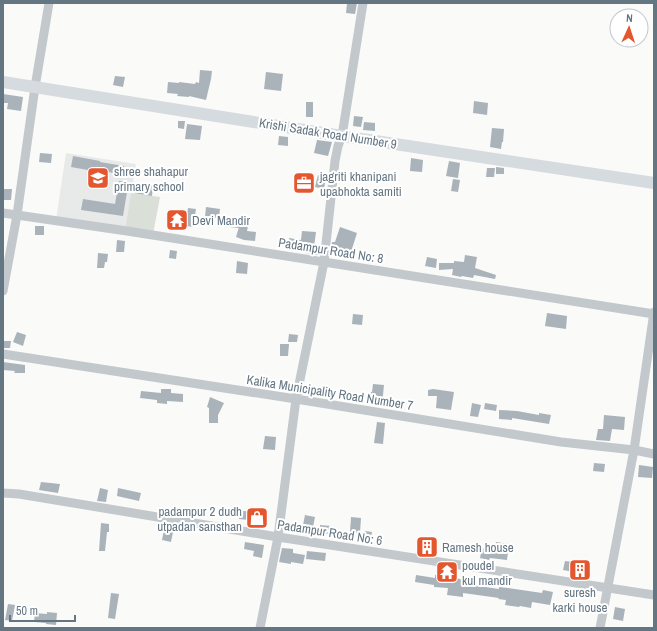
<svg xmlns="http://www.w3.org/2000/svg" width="657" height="631" viewBox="0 0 657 631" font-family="'Archivo Narrow',sans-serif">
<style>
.built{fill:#e8e9e9}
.green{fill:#dadfd7}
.building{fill:#aab3b9}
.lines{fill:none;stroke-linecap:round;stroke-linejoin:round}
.street{stroke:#c3c8cc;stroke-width:9}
.secondary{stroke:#d6dbdf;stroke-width:12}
.labels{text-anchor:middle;stroke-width:4;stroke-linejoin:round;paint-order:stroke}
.street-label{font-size:13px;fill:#657683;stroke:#fff}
.poi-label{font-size:13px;fill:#657683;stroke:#fff;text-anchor:start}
</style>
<rect width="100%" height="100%" fill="#fafaf8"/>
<!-- built -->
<polygon class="built" points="66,153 136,164 125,230 56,220"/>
<!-- green -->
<polygon class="green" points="131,193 160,197 153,234 125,230"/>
<!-- building -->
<g class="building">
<polygon points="347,3 357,3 355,14 346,13"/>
<polygon points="200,70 212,71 211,79 206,100 189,96 189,97 177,96 178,94 167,93 168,82 179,83 179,82 195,84 196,82 199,83"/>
<polygon points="266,72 283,74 281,91 264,89"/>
<polygon points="115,76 125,77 123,87 113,85"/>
<polygon points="3,94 23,97 21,111 7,109 8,103 3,103"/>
<polygon points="474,101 488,103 487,115 473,113"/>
<rect x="306" y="102" width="7" height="15"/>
<polygon points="354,116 363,117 361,127 353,126"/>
<polygon points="178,121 185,121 184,129 178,128"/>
<polygon points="364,122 375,123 375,131 363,130"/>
<polygon points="187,124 202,126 200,140 185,139"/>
<polygon points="492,128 504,129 503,142 502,142 501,149 490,147"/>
<polygon points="279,136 288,137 288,146 278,145"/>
<polygon points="317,140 332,142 328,156 314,153"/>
<polygon points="40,153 52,154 51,163 39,162"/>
<polygon points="73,156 100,161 100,162 124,166 123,175 99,170 99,172 71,167"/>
<polygon points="411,158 423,160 422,172 410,171"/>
<polygon points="449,161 460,163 458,178 446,176"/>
<polygon points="496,167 504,168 504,174 496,174"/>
<polygon points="487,168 495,168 494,177 486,177"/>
<polygon points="318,175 326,177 324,189 315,187"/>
<polygon points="453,179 460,180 458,192 451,191"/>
<polygon points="119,181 153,185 152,196 127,192 123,216 81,210 83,199 115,204"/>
<polygon points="4,189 12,189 11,200 3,200"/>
<polygon points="206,207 220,209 219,218 205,217"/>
<polygon points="188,208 196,209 193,227 181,225 180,227 172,226 174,214 187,216"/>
<polygon points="221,218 241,220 240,224 248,226 247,231 256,232 255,241 244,240 236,237 239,227 239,228 220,226"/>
<rect x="35" y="226" width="9" height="9"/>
<polygon points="340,227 357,233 351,252 331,250 332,242 335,242"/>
<polygon points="302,231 316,232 314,247 320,248 319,255 305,253 305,248 288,246 289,238 301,240"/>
<polygon points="117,240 125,241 124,252 116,252"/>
<polygon points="170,250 177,251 176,259 169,258"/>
<polygon points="98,253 108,254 107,262 105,262 104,268 97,268"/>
<polygon points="465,255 477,257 475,268 496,275 495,279 474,275 473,278 462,276 461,277 452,275 453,269 439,270 439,263 454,263 454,261 464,262"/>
<polygon points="427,257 437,259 436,268 425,266"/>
<polygon points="237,261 248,263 247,274 236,273"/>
<polygon points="547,313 567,316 566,329 545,326"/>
<polygon points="353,314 363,315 362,325 352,324"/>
<polygon points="17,332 26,335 23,346 13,342"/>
<polygon points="289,334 298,335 297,342 288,342"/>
<polygon points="4,341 11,341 10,348 3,348"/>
<polygon points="280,344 289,344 288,356 280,356"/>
<polygon points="3,362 25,365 25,373 14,373 15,371 3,370"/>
<polygon points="373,384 384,385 382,405 369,404 371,392 372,392"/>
<polygon points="161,389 171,389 171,393 183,394 183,402 167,401 167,404 157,403 157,400 140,398 141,391 161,393"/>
<polygon points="433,389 454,392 451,410 436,408 437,396 428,396 428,390"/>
<polygon points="210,397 224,403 218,415 218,423 209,423 209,408 207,407"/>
<polygon points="472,403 481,405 478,417 470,416"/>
<polygon points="485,403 497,405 496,411 484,409"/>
<polygon points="499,410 517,411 539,415 539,413 551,415 549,424 512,418 512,420 499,419"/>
<polygon points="604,415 625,417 624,430 612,429 610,441 596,440 598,429 603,429"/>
<polygon points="377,422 385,423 383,444 374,443"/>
<polygon points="265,436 276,437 275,450 263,449"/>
<polygon points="594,463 605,464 604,472 593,471"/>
<polygon points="639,465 653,467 652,478 638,477"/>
<polygon points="41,482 60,484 58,493 39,490"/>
<polygon points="100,488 108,490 106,502 97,501"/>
<polygon points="118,488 141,493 139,501 117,496"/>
<polygon points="228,508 238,509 238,510 251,512 251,510 265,512 262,526 248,523 249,520 239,519 239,518 226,516"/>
<polygon points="305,515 315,517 313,527 303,525"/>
<polygon points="351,517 361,518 360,533 350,532"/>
<polygon points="101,523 109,524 109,532 107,532 105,551 99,551"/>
<polygon points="320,525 331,526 330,534 320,533"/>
<polygon points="164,530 173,532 171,542 162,540"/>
<polygon points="365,531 372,532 370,542 363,541"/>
<polygon points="418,540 436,542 435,553 417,552"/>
<polygon points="245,542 264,545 262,558 253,556 254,551 244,549"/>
<polygon points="496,542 509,544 507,560 490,558 489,560 480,558 482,548 495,550"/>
<polygon points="282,548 293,549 293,553 305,555 303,564 291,562 291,564 279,562"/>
<polygon points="307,551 326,553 325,561 306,559"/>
<polygon points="565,561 573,562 573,563 587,566 585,576 574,574 574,572 563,570"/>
<polygon points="416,575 435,578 435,575 445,576 465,580 465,584 499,589 499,587 508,588 542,593 543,590 553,592 550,605 532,602 531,608 520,606 519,607 505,605 506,600 498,599 499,598 463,593 463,597 447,595 448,588 434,587 434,585 415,582"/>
<polygon points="111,593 119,594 115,619 108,618"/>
<polygon points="8,604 15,605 12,621 5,620"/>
<polygon points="615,607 625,609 623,621 613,619"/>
<polygon points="47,612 57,613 56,625 46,624 46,623 34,622 35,613 47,614"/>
</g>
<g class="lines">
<!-- street -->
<g class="street">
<polyline points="3,213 127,231 654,314"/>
<polyline points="3,291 17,215 35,87 49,3"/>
<polyline points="3,354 296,399 561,442 634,450 654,454"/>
<polyline points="3,493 19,494 278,537 654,595"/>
<polyline points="260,628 278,537 296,399 324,262 335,161 338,146 342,136 363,3"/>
<polyline points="600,628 634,450 654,312"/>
</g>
<!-- secondary -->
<polyline class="secondary" points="3,82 342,136 654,183"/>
</g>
<!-- icons -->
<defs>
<g id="school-square" transform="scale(1.15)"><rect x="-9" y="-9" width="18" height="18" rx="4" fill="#e4572e" stroke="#fff"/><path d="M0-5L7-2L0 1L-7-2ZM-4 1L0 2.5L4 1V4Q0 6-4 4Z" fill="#fff"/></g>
<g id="office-square" transform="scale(1.15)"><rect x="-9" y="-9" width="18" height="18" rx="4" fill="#e4572e" stroke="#fff"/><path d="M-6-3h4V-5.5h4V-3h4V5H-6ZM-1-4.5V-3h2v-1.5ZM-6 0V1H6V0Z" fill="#fff"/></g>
<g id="temple-square" transform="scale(1.15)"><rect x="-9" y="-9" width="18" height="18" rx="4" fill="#e4572e" stroke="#fff"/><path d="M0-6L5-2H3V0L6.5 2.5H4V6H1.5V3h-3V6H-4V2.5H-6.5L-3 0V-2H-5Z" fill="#fff"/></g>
<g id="shop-square" transform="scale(1.15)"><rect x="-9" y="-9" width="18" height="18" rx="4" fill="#e4572e" stroke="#fff"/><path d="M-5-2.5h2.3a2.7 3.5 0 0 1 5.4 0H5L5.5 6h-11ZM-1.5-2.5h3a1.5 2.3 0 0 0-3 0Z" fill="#fff"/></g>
<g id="building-square" transform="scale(1.15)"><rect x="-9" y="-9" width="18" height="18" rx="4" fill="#e4572e" stroke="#fff"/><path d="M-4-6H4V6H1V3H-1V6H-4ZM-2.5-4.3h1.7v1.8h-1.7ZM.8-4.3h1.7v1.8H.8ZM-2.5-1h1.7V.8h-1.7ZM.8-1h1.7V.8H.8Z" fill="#fff"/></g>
</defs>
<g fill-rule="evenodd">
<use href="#school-square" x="98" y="178"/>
<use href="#office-square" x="304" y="183"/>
<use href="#temple-square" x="177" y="220"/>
<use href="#shop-square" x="257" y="518"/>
<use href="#building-square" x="427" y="547"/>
<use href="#building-square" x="580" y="570"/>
<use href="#temple-square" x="447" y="572"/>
</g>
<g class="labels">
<!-- street labels -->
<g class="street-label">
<text transform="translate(328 133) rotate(9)" y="5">Krishi Sadak Road Number 9</text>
<text transform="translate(331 250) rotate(9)" y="5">Padampur Road No: 8</text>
<text transform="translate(330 392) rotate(9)" y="5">Kalika Municipality Road Number 7</text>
<text transform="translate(330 532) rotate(9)" y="5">Padampur Road No: 6</text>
</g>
<!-- poi labels -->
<g class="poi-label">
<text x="114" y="176">shree shahapur<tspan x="114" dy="15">primary school</tspan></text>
<text x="320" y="181">jagriti khanipani<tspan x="320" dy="15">upabhokta samiti</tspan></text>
<text x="192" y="225">Devi Mandir</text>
<text x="242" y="516" text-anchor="end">padampur 2 dudh<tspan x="242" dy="15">utpadan sansthan</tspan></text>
<text x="442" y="552">Ramesh house</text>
<text x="462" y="570">poudel<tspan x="462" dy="15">kul mandir</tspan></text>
<text x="580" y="597" text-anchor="middle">suresh<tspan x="580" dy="15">karki house</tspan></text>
</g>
</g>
<!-- border -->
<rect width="657" height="631" fill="none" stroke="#657683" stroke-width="8"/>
<!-- north arrow -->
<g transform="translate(629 28) rotate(3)"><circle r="19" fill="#ffffff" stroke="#c1c8cd"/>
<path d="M0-3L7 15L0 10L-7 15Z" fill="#e4572e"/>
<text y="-6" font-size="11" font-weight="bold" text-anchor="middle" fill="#657683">N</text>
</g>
<!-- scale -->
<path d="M10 615v6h65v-6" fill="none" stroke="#657683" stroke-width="2"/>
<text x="16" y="615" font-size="12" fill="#657683" stroke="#ffffff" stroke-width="3" paint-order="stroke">50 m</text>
</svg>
